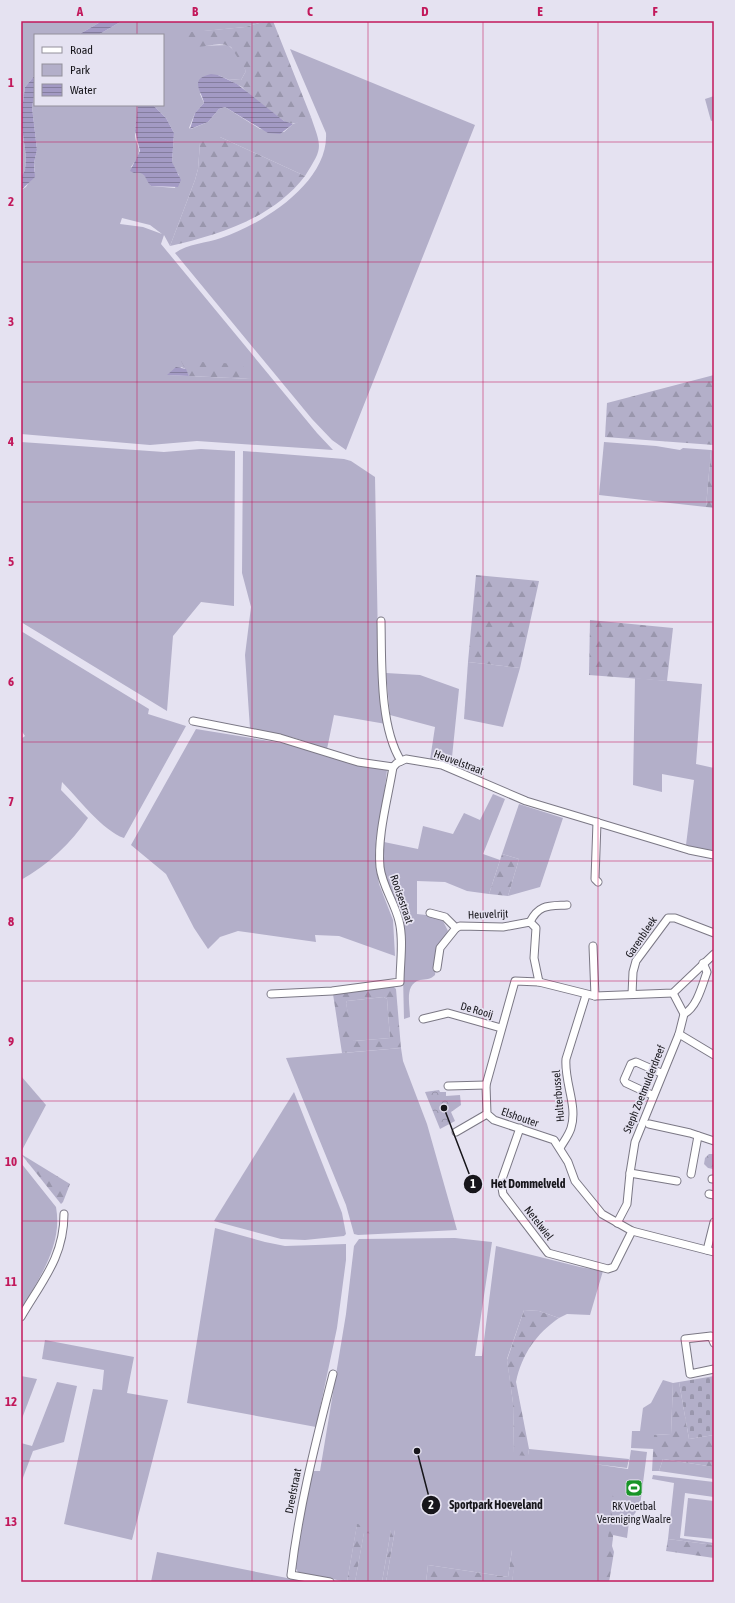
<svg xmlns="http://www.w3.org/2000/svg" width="735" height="1603" viewBox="0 0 735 1603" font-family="'Asap Condensed',sans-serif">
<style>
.green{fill:#b3afc9;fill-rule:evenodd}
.forest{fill:url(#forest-firs);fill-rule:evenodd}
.cemetery{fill:url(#cemetery-stones)}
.park{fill:url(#park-crowns)}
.water{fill:url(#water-rules)}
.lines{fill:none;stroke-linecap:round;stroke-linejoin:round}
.street-casing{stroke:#7b7885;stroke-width:9}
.street{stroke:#fff;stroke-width:7}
.grid{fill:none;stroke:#c2185b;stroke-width:1;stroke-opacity:0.55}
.labels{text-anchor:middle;stroke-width:3.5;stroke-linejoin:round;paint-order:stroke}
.street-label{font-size:11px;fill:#17161b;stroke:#e5e2f1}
.poi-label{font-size:11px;fill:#17161b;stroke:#e5e2f1}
.leader{fill:none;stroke:#17161b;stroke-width:1.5}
.callout-dot{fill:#17161b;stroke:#e5e2f1;stroke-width:1.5}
.mark-label{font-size:12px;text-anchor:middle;font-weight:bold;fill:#fff}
.callout-label{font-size:12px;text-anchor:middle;font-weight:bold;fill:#17161b;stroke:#e5e2f1;stroke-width:3.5;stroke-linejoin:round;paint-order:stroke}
.neatline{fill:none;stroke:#c2185b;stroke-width:1.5}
.grid-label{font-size:13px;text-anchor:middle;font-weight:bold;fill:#c2185b}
</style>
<defs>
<pattern id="forest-firs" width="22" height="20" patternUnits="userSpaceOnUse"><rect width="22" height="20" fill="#b3afc9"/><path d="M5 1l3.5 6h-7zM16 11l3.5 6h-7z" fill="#9996ac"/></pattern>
<pattern id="cemetery-stones" width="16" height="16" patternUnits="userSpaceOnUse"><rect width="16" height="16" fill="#b3afc9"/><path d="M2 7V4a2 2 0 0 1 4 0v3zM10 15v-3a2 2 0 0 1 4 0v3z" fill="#9996ac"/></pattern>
<pattern id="park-crowns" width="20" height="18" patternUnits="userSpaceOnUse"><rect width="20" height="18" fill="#b3afc9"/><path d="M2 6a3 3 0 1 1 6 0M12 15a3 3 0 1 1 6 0" fill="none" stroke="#9996ac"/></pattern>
<pattern id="water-rules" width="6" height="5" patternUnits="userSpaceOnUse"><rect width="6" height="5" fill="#a39ac4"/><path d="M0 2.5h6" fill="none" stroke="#847d9e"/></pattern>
</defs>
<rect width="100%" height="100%" fill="#e5e2f1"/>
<!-- green -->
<g class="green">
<polygon points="21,21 102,21 78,35 35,35 35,75 25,87 21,120 26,157 25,170 21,177"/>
<path d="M122 21H266L245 27 204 31 194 46 228 45 237 53 246 71 241 80 227 79 218 75 200 94 204 103 195 113 189 128 191 129 208 122 219 109 225 107 260 129 284 132 293 124 311 117C322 149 323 147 305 176L220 137 200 143 198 169 195 180 170 246 164 235 161 244 317 433 333 450 197 441 150 445 21 434V190L26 187 35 172 34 163 37 150 32 107 35 91V105H138C138 114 136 122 135 131 134 150 147 145 131 167L144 174 151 186 175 188 179 175 173 167 172 162 174 133 166 118 153 105H163V35H98ZM122 218 150 225 162 234 143 227 120 224ZM182 367 183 368 252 379 168 375Z"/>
<path d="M290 49 475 125 346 450 332 440 312 419 175 253C187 244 207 243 221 238 263 224 329 182 326 133Z"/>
<polygon points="714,96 714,120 711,121 705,99"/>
<polygon points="21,442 164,452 201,449 235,451 234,606 201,602 173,636 167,711 21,622"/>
<polygon points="604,442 656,446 680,450 683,448 711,450 706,507 599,495"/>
<polygon points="243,451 344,459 351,461 375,477 378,643 386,724 334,715 327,749 295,738 250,729 245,655 251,607 242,573"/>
<path d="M21 631 149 709 148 714 186 726 124 838C103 831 78 798 62 782L61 790 88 818C71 843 48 865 21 880V739L25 736 21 730Z"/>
<polygon points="468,662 520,668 503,727 464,719"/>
<polygon points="386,673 420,675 459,689 451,767 430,760 435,727 390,715"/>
<polygon points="635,678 702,684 696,764 714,768 714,853 686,845 694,780 662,774 662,792 633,785"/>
<polygon points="196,729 288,744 354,764 387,770 376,863 379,884 393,920 395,956 339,936 315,935 316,942 238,931 220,937 208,949 194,928 166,874 131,845"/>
<path d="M493 794 505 799 483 854 500 860 489 894 467 891 445 882 417 881V914L435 916 442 919 448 931 438 947 435 975C430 980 426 979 420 980 404 984 410 1005 410 1017L404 1019 403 976 405 940 404 928 385 880 383 864 384 842 418 849 423 826 453 834 464 813 480 820Z"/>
<polygon points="519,804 563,818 540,887 508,896 519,859 502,854"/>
<polygon points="384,997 387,999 390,1038 354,1041 352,1039 346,1003 347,1001"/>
<polygon points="401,1048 403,1061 427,1124 457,1230 358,1235 354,1234 346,1205 286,1058"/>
<polygon points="21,1076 46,1105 21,1152"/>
<polygon points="294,1092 342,1213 346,1234 344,1236 305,1240 281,1239 214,1221"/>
<path d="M21 1163 56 1207C63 1245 39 1278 21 1310Z"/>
<polygon points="215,1228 265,1242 285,1246 346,1244 346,1260 337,1328 316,1427 187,1403"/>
<polygon points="455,1238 492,1242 475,1356 482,1356 496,1246 580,1267 603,1271 590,1315 567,1314 559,1318 539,1311 524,1310 507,1359 513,1403 514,1453 528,1455 529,1449 629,1459 627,1468 594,1464 628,1469 631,1450 647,1452 640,1506 629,1522 627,1538 613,1535 606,1582 512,1582 516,1550 512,1550 508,1577 428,1565 426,1582 386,1582 395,1530 391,1530 382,1582 355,1582 364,1532 357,1525 347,1582 298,1572 295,1567 312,1471 320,1471 346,1314 354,1246 359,1239"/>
<polygon points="45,1340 134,1357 127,1393 168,1400 132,1540 64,1524 93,1389 102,1390 104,1370 42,1359"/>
<polygon points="21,1376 37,1379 21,1421"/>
<polygon points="663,1380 673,1383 671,1434 654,1435 654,1449 631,1448 632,1431 640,1431 643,1408 651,1403"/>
<polygon points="57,1382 77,1386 64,1442 33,1451 21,1483 21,1443 32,1446"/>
<polygon points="663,1459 714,1467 714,1479 659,1471"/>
<polygon points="653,1475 714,1482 714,1497 685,1493 680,1538 714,1543 714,1545 668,1539 674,1483 652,1479"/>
<polygon points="688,1498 714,1501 714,1539 684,1536"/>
<polygon points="157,1552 287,1578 301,1581 151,1582"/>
</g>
<!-- forest -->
<g class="forest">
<path d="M266 21H273L311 117 304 122 288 124 249 95 242 87 227 79 241 80 246 71 231 47C211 37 195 60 181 33L245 27Z"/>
<path d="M208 137H220L305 176C273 218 219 235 170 246L195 180 198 169 200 143 201 139Z"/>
<polygon points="181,361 242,364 252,379 189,376"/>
<polygon points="714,375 714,445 605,437 607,403"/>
<polygon points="711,450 714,451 714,508 706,507"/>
<polygon points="476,575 539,581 520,668 468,662"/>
<polygon points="590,620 673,628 667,681 589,675"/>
<polygon points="502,854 519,859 508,896 489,894"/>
<path d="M393 986 396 989 401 1048 342 1053 333 994ZM384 997 387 999 390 1038 354 1041 346 1003 347 1001Z"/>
<polygon points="21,1154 70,1184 63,1202 61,1204"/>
<path d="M524 1310 539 1311 559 1318C536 1334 522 1354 516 1382L529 1449 528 1456 514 1455 513 1403 507 1360Z"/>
<polygon points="679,1382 689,1439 714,1435 714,1467 663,1459 659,1471 652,1471 654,1435 671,1434 673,1383"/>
<polygon points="614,1485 618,1490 612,1546 614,1552 609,1582 603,1582"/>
<polygon points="357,1524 381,1528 379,1534 364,1533 355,1582 347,1582"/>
<polygon points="391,1530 395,1530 386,1582 382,1582"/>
<polygon points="668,1539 714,1545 714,1558 666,1551"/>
<polygon points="512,1550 517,1550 512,1582 426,1582 428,1565 508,1577"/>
</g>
<!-- cemetery -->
<polygon class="cemetery" points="714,1376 714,1435 689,1439 679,1382"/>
<!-- park -->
<g class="park">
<polygon points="439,1090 440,1092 446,1092 446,1096 460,1095 461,1105 451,1112 455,1121 440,1129 425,1092"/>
<polygon points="709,1154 714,1154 713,1169 708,1168 704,1164 705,1158"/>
</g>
<!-- water -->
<g class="water">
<polygon points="102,21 122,21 98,35 78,35"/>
<path d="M211 74 218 75 237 84 284 121 293 124 280 134 268 133 225 107 219 109 208 122 190 129 195 113 204 103C202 91 188 79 211 74Z"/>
<polygon points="35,75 35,91 32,107 37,150 34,163 35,177 21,190 21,177 25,170 26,157 21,120 23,102 25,87"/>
<path d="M138 105H153L166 118 174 133 172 162 181 180 178 187 151 186C144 179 147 171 134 173L130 171 140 151 135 131Z"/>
<polygon points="176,367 186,369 189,376 167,375"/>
</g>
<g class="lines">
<!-- street casing -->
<g class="street-casing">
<g id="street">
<path d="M381 621C382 661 379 726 401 761"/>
<polyline points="193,721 280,738 358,762 393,767"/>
<polyline points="393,767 397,763 406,759 442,765 526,801 689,850 714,855"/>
<polyline points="597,822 595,879 598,882"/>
<polyline points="430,913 445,917 456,928"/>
<path d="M530 922C539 904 549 906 567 905"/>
<polyline points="593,946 595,996"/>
<polyline points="714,954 673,993 595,996 539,982 515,981 486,1085 487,1114 494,1120 554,1140 568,1162 575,1181 602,1214 632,1231 714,1252"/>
<polyline points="437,968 440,948 456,928 460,926 503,927 530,922 536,928 534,958 539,982"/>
<polyline points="673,993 684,1014"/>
<path d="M271 994 332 991 400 982C400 962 404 940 399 921 395 903 382 886 380 867 377 836 388 798 393 767"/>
<polyline points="632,994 633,972 636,961 668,918 675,918 714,933"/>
<polyline points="423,1019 448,1013 501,1028"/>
<polyline points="679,1034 714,1055"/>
<polyline points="448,1086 486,1085"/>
<polyline points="652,1095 626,1083 624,1080 631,1064 636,1062 661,1073"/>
<polyline points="649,1124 690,1133 714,1141"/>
<polyline points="520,1128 501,1182 503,1194 548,1253 608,1269 614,1267 632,1231"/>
<polyline points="456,1132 487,1114"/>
<path d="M560 1148C564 1141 569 1135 571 1128 578 1106 564 1082 566 1059L586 995"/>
<polyline points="630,1173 677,1181"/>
<polyline points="691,1174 698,1136"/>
<polyline points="712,1179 714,1179"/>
<polyline points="709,1194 714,1195"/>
<path d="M617 1223 627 1204 630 1173 635 1142 679 1034 684 1014C697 1007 702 986 707 972L703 963"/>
<polyline points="707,1250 714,1222"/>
<path d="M21 1317C42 1281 64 1257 64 1214"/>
<polyline points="714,1343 711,1336 685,1339 690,1374 714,1369"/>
<path d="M330 1582 291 1575C299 1506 316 1441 333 1374"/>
</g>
</g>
<!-- street -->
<use href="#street" class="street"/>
</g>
<!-- grid -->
<path class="grid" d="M137 21V35M252 21V1582M368 21V1582M483 21V1582M598 21V1582M137 105V1582M21 142H714M21 262H714M21 382H714M21 502H714M21 622H714M21 742H714M21 861H714M21 981H714M21 1101H714M21 1221H714M21 1341H714M21 1461H714"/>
<!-- icons -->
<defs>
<g id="stadium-square" transform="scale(0.9)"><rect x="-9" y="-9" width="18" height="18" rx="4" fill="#179426" stroke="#e5e2f1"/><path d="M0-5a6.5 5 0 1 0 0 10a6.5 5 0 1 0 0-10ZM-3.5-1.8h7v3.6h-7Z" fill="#fff"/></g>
</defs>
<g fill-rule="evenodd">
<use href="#stadium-square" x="634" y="1488"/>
</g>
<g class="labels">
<!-- street labels -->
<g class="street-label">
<text transform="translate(459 762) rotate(20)" y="4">Heuvelstraat</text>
<text transform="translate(402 899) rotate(71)" y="4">Rooisestraat</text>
<text transform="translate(488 914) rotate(-2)" y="4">Heuvelrijt</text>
<text transform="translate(641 937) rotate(-56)" y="4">Garenbleek</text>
<text transform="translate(477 1010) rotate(16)" y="4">De Rooij</text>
<text transform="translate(644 1089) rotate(-68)" y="4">Steph Zoetmulderdreef</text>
<text transform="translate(558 1096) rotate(-95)" y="4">Hulterbussel</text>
<text transform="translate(520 1117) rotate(19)" y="4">Elshouter</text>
<text transform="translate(539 1223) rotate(52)" y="4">Netelwiel</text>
<text transform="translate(293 1491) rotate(-79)" y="4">Dreefstraat</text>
</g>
<!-- poi labels -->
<g class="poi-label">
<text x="634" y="1510">RK Voetbal<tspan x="634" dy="13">Vereniging Waalre</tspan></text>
</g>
</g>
<!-- callouts -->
<path class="leader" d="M444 1108L473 1184M417 1451L431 1505"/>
<g class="callout-dot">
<circle cx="444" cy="1108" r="4"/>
<circle cx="417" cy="1451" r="4"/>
<circle cx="473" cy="1184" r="10"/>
<circle cx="431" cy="1505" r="10"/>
</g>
<g class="mark-label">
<text x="473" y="1188">1</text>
<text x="431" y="1509">2</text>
</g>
<g class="callout-label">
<text x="528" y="1188">Het Dommelveld</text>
<text x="496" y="1509">Sportpark Hoeveland</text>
</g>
<!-- border -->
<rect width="735" height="1603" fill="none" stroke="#e5e2f1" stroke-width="44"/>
<!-- legend -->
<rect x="34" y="34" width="130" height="72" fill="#e5e2f1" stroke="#93909b"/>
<rect x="42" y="47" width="20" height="6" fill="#ffffff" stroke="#93909b"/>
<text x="70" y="54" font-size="12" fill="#17161b">Road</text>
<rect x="42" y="64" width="20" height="12" fill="#b3afc9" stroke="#93909b"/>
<text x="70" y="74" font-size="12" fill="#17161b">Park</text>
<rect x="42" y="84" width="20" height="12" fill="url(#water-rules)" stroke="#93909b"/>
<text x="70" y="94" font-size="12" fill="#17161b">Water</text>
<rect x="22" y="22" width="691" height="1559" class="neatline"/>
<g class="grid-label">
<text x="80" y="16">A</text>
<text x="195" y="16">B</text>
<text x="310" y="16">C</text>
<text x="425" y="16">D</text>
<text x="540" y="16">E</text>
<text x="655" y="16">F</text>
<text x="11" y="87">1</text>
<text x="11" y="206">2</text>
<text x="11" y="326">3</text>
<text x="11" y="446">4</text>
<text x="11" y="566">5</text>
<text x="11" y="686">6</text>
<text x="11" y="806">7</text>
<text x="11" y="926">8</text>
<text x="11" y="1046">9</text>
<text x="11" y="1166">10</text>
<text x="11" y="1286">11</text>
<text x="11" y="1406">12</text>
<text x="11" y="1526">13</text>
</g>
</svg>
